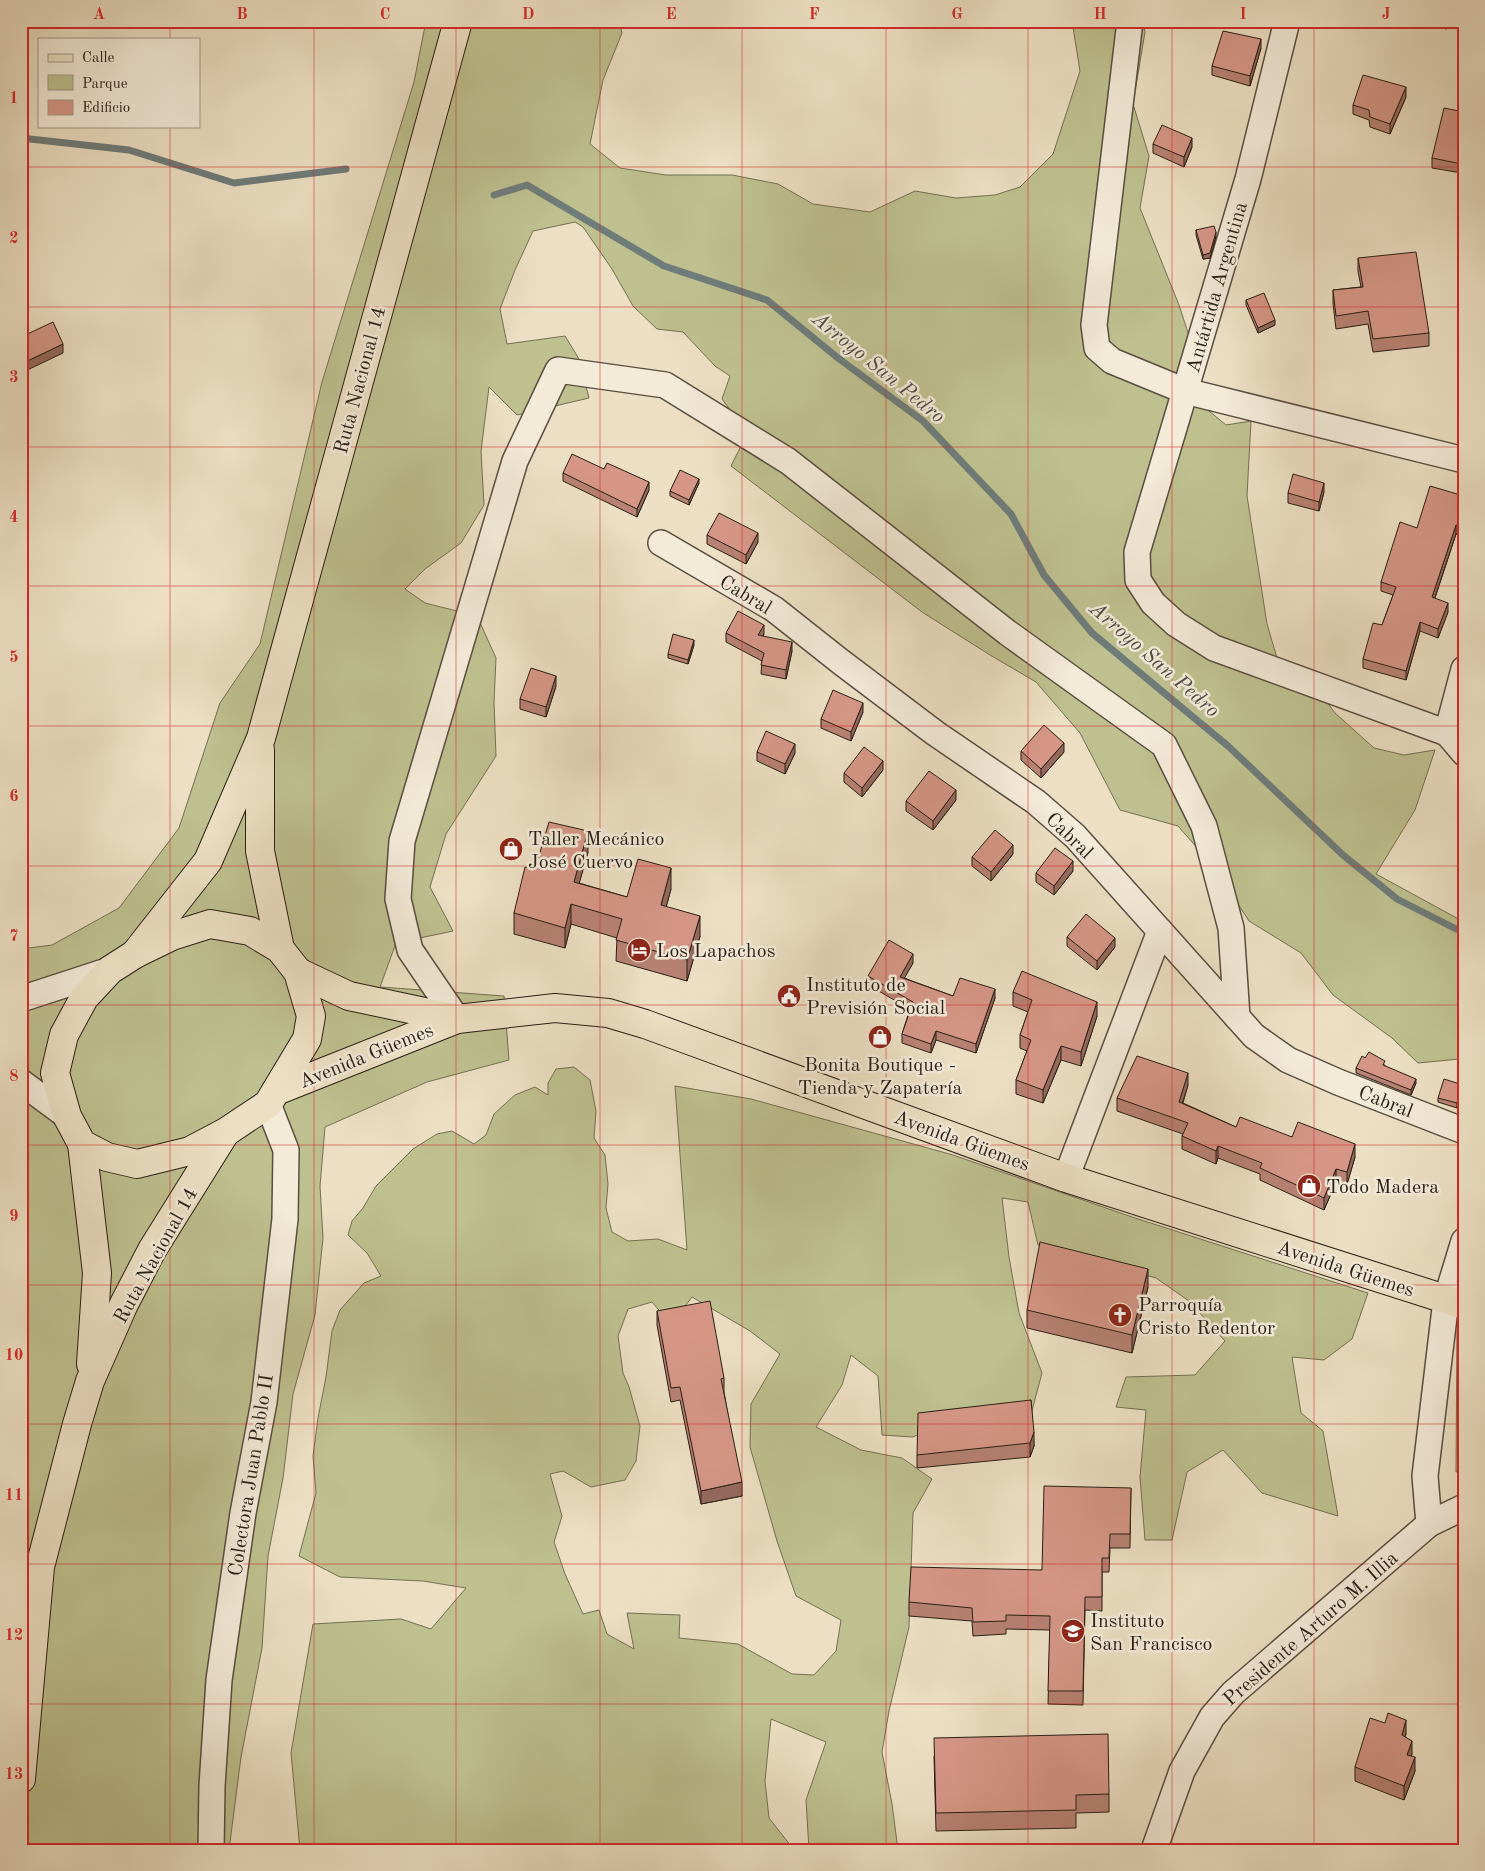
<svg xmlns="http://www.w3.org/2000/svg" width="1485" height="1871" viewBox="0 0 1485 1871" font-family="'Old Standard TT',serif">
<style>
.green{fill:#bec08f;stroke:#736f52;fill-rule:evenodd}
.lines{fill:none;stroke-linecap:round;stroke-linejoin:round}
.stream{stroke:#6e7c7a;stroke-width:7}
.minor-casing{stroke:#594e40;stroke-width:28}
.major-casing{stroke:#281e14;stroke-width:30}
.highway-casing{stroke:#281e14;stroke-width:30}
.minor{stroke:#f3ead8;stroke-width:25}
.major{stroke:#ecdfc3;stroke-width:28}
.highway{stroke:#ecdfc3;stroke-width:28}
.wall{fill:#b78173;stroke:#281e14}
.shaded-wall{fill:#95695e;stroke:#281e14}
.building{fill:#d59686;stroke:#281e14}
.grid{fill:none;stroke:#d62828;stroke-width:1;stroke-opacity:0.55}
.labels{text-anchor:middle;stroke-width:5;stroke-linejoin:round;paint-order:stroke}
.street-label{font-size:20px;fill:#281e14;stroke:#f3ead8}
.poi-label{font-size:20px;fill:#281e14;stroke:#f3ead8;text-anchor:start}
.water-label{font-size:21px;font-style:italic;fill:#4b4d47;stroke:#f3ead8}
.neatline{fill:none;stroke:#d62828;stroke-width:2}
.grid-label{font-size:16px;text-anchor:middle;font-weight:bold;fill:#d62828}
</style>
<rect width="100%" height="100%" fill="#ecdfc3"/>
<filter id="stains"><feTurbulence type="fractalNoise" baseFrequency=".004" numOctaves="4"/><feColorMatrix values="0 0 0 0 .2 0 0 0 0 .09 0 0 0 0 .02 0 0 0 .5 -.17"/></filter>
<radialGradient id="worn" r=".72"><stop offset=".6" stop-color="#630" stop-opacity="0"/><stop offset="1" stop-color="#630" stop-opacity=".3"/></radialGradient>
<!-- green -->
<g class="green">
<polygon points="426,21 619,21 622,33 603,80 590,144 620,168 666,175 732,175 778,184 813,204 870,212 915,191 956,198 995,195 1020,187 1053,154 1080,71 1072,21 1143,21 1145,32 1133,104 1149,156 1140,208 1179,305 1192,345 1185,391 1226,425 1251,421 1247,496 1267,624 1277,658 1306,674 1335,713 1374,748 1404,755 1435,750 1415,810 1376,874 1464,922 1464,1050 1460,1059 1418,1063 1392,1038 1333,995 1301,953 1249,921 1214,867 1178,826 1120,810 1080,733 1036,682 990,655 922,612 731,466 745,438 737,419 722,399 730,376 715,366 683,332 657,329 633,306 612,269 583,227 575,222 533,231 515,270 500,309 507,344 565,336 579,359 589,398 517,415 489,387 481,451 484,505 461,543 425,569 405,589 425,603 477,616 496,658 494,702 496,756 446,834 430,887 453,931 396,943 380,987 504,996 509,1060 427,1082 325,1127 320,1186 323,1238 315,1315 293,1394 283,1478 268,1556 262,1648 241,1757 229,1850 21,1850 21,1513 29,1494 21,1485 21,949 52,945 119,908 179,828 220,703 260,644 322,382 414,82"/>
<path d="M574 1067 590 1080 596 1111 594 1138 605 1155 608 1184 606 1208 612 1232 628 1241 658 1239 687 1250 675 1086 751 1099 953 1155 1132 1217 1368 1293 1352 1339 1324 1360 1292 1357 1301 1413 1323 1431 1338 1516 1262 1493 1223 1450 1187 1472 1172 1540H1145L1140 1477 1146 1410 1116 1407 1126 1377 1195 1375 1225 1341 1189 1301 1156 1278 1038 1245 1028 1202 1002 1198 1009 1257 1019 1313 1042 1373 1029 1422 976 1407 913 1437 882 1435 878 1376 851 1355 842 1385 816 1427 861 1450 902 1458 932 1479 913 1513 909 1627 889 1711 882 1752 892 1804 898 1850H809L806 1800 826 1742 771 1719 765 1781 769 1818 794 1850H300L291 1753 313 1624 401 1619 431 1629 466 1588 423 1581 340 1577 299 1556 316 1493 313 1456 318 1418 326 1377 332 1331 340 1310 364 1283 381 1276 367 1253 348 1235 352 1221 363 1208 376 1186 413 1149 437 1134 452 1131 474 1144 486 1135 494 1114 515 1095 535 1087 548 1095V1083L556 1069ZM692 1297 750 1331 780 1354 751 1404 750 1447 777 1541 796 1596 841 1620 836 1651 814 1675 792 1674 738 1644 679 1638 680 1615 627 1613 634 1649 607 1634 599 1610 583 1614 565 1574 554 1542 562 1516 550 1474 563 1471 591 1487 625 1480 636 1461 640 1426 629 1387 623 1373 618 1336 628 1309 652 1302 671 1324Z"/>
<polygon points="1457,1329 1464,1331 1464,1469 1456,1472"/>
</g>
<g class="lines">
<!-- stream -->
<g class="stream">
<polyline points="21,138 129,150 234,183 346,169"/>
<polyline points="494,195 527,185 664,266 767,300 838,358 923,421 1011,514 1044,575 1092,633 1228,746 1343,855 1397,899 1464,933"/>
</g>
<!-- minor casing -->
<g class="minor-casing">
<g id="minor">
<polyline points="1130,21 1094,325 1097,348 1112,361 1185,391 1137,552 1138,580 1153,603 1176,624 1214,648 1447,733"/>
<polyline points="1287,21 1248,179 1185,391 1464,460"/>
<polyline points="661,543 774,609 841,662 935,733 1036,802 1075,836 1254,1036 1288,1060 1338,1082 1464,1131"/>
<polyline points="1464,669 1447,733 1464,753"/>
<polyline points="21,999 110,970"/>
<polyline points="457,1019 410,950 398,899 402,841 515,461 558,370 665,385 788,461 1008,633 1164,745 1204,826 1231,928 1237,1017"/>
<polyline points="21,1082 67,1116"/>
<polyline points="1066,1178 1160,931"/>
<polyline points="1429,1524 1425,1476 1446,1300 1464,1241"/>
<polyline points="211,1850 212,1786 219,1680 243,1513 264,1402 285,1219 286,1150 268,1104"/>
<polyline points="1154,1850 1182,1771 1212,1717 1233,1693 1429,1524 1464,1507"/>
</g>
</g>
<!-- major casing -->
<g class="major-casing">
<g id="major">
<polyline points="298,972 349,996 457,1019"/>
<polyline points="276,1091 457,1019 555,1008 608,1013 645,1024 1066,1178 1464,1305"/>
</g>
</g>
<!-- highway casing -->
<g class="highway-casing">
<g id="highway">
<polyline points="260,750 260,851 280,949"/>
<polygon points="210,924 250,931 280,949 298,972 311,1016 307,1039 268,1104 226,1132 190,1151 137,1164 107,1157 82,1144 67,1116 55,1073 64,1035 84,998 110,970 135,954 172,936"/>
<polyline points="135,954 208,861 261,738 458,21"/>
<polyline points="82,1144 97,1273 91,1364"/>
<polyline points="21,1779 40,1567 77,1424 90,1381 124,1304 152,1250 225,1133"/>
</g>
</g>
<!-- minor -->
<use href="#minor" class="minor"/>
<!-- major -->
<use href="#major" class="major"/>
<!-- highway -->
<use href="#highway" class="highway"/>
</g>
<!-- wall -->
<g class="wall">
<polygon points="1345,21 1360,21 1358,26"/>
<polygon points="1415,21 1448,21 1447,29 1415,22"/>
<polygon points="1261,48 1250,86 1212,75 1212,66"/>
<polygon points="1406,97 1390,134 1370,127 1369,120 1353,114 1353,105"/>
<polygon points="1464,112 1464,165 1462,173 1432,168 1432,158"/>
<polygon points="1153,144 1192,147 1184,167 1153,153"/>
<polygon points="1196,230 1216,236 1210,258 1203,259 1196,235"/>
<polygon points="1358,258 1429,333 1429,346 1373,352 1368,324 1336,329 1333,303 1333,290 1361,287 1358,271"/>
<polygon points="1246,300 1275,325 1258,333 1246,305"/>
<polygon points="604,469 649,490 637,517 563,481 563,473"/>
<polygon points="699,483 689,505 670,496 670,491"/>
<polygon points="1324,492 1319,511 1288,503 1288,493"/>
<polygon points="1464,496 1464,534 1463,537 1456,534 1435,598 1448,612 1438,638 1420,631 1406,680 1363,668 1363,659 1382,625 1393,595 1381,591 1381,582 1417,528"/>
<polygon points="707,535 758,542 746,564 707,544"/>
<polygon points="726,633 764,634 763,636 792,651 786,679 761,674 762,661 726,642"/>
<polygon points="694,645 688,664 668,658 668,654"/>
<polygon points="556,686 546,717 520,709 520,699"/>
<polygon points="863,712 851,741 821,728 821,719"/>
<polygon points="1021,751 1064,752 1041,778 1021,760"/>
<polygon points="757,752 795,753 785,774 757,761"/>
<polygon points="883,770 862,797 844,782 844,773"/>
<polygon points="956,800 933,830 906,811 906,801"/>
<polygon points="588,852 579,883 627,897 671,889 666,907 700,936 687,981 616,961 617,938 571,924 565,948 514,934 514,913 535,869"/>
<polygon points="1013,854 991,881 972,866 972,857"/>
<polygon points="1073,871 1054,895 1036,882 1036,873"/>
<polygon points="1067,937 1115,947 1097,970 1067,946"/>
<polygon points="913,963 904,978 953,996 995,998 976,1053 936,1040 931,1053 902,1043 902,1034 910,1009 868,985 868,976"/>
<polygon points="1013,992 1097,1016 1081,1066 1061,1060 1043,1103 1016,1094 1016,1080 1027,1051 1020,1048 1020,1035 1028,1012 1013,1006"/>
<polygon points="1385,1065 1385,1066 1416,1083 1411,1095 1356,1073 1356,1068"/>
<polygon points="1188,1085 1183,1103 1236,1127 1292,1137 1355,1157 1347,1184 1336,1182 1324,1210 1260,1180 1260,1174 1218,1158 1216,1164 1182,1149 1182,1136 1183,1134 1117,1111 1117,1098"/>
<polygon points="1463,1089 1457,1108 1438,1102 1438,1098"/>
<polygon points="1148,1287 1132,1353 1027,1328 1027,1310"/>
<polygon points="657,1311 724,1378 724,1392 742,1496 701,1504 680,1400 671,1402 657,1325"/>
<polygon points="1031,1400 1034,1446 1030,1457 917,1468 917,1455"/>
<polygon points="1131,1488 1130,1548 1110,1548 1109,1572 1102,1572 1102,1611 1085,1610 1083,1705 1048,1704 1050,1630 1006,1629 1006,1634 973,1636 972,1621 909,1616 909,1602 1042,1570"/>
<polygon points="1406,1734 1405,1737 1412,1754 1411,1756 1415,1771 1404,1800 1355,1781 1355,1767"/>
<polygon points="934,1756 1109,1794 1109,1812 1076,1813 1076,1828 936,1831"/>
</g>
<!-- shaded-wall -->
<g class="shaded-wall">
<polygon points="1261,39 1261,48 1250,86 1250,76"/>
<polygon points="1406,87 1406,97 1390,134 1390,124"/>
<polygon points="1192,138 1192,147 1184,167 1184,157"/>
<polygon points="1464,156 1464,165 1462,173 1462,164"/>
<polygon points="1216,232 1216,236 1210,258 1203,259 1203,255"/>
<polygon points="1275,320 1275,325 1258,333 1258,328"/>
<polygon points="63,344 63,353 21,373 21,364"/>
<polygon points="699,479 699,483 689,505 689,500"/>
<polygon points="649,482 649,490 637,517 637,509"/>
<polygon points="1324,483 1324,492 1319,511 1319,502"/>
<polygon points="1456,525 1456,534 1432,606 1432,597"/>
<polygon points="758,533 758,542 746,564 746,555"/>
<polygon points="1448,603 1448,612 1438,638 1438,629"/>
<polygon points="1420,622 1420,631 1406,680 1406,671"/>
<polygon points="764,625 764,634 758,644 758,635"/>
<polygon points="694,640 694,645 688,664 688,660"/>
<polygon points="792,642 792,651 786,679 786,670"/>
<polygon points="556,676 556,686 546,717 546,707"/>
<polygon points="863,703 863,712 851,741 851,732"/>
<polygon points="1064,743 1064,752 1041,778 1041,769"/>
<polygon points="795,744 795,753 785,774 785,764"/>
<polygon points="883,761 883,770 862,797 862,788"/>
<polygon points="956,790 956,800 933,830 933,821"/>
<polygon points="588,831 588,852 574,902 574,882"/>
<polygon points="1013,845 1013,854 991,881 991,872"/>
<polygon points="1073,861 1073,871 1054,895 1054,886"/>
<polygon points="671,868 671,889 661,926 661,905"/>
<polygon points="571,904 571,924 565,948 565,928"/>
<polygon points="700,916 700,936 687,981 687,960"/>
<polygon points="1115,938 1115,947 1097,970 1097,961"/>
<polygon points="913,954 913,963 900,986 900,977"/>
<polygon points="995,989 995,998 976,1053 976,1044"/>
<polygon points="1097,1002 1097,1016 1081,1066 1081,1052"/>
<polygon points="936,1031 936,1040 931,1053 931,1044"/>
<polygon points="1061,1046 1061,1060 1043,1103 1043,1090"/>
<polygon points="1188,1073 1188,1085 1179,1114 1179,1102"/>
<polygon points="1416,1079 1416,1083 1411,1095 1411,1090"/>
<polygon points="1463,1085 1463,1089 1457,1108 1457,1103"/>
<polygon points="1355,1144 1355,1157 1347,1184 1347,1172"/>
<polygon points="1218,1146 1218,1158 1216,1164 1216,1151"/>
<polygon points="1336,1169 1336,1182 1324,1210 1324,1198"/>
<polygon points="1148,1269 1148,1287 1132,1353 1132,1335"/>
<polygon points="1034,1432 1034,1446 1030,1457 1030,1443"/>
<polygon points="742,1482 742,1496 701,1504 701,1491"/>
<polygon points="1406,1720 1406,1734 1402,1748 1402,1735"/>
<polygon points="1412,1741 1412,1754 1407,1768 1407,1755"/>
<polygon points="1415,1757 1415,1771 1404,1800 1404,1786"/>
</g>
<!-- building -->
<g class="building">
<polygon points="1223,31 1261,39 1250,76 1212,66"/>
<polygon points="1363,75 1406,87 1390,124 1370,117 1369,110 1353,105"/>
<polygon points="1444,108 1464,112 1464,156 1462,164 1432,158"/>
<polygon points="1162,125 1192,138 1184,157 1153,144"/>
<polygon points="1214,226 1216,232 1210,253 1203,255 1196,230"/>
<polygon points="1416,252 1429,333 1373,339 1368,311 1336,316 1333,290 1363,287 1358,258"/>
<polygon points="1264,293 1275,320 1258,328 1246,300"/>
<polygon points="53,322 63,344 21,364 21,337"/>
<polygon points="572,454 604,469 607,463 649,482 637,509 563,473"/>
<polygon points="680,470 699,479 689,500 670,491"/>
<polygon points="1293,474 1324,483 1319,502 1288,493"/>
<polygon points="1430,486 1464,496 1464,524 1463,527 1456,525 1432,597 1448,603 1438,629 1420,622 1406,671 1363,659 1373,623 1382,625 1396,587 1381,582 1400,522 1417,528"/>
<polygon points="719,513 758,533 746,555 707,535"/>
<polygon points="738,611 764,625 758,635 792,642 786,670 761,665 764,653 726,633"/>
<polygon points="673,634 694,640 688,660 668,654"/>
<polygon points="531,668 556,676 546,707 520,699"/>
<polygon points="833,690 863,703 851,732 821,719"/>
<polygon points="1044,725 1064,743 1041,769 1021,751"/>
<polygon points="766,731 795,744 785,764 757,752"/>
<polygon points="864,747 883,761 862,788 844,773"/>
<polygon points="929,771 956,790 933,821 906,801"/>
<polygon points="549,822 588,831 574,882 627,897 638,859 671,868 661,905 700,916 687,960 616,940 622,919 571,904 565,928 514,913 525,867 535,869"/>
<polygon points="995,830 1013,845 991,872 972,857"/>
<polygon points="1055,848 1073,861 1054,886 1036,873"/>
<polygon points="1086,914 1115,938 1097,961 1067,937"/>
<polygon points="889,940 913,954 900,977 953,996 960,978 995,989 976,1044 936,1031 931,1044 902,1034 913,1002 868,976"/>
<polygon points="1022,971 1097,1002 1081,1052 1061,1046 1043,1090 1016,1080 1031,1040 1020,1035 1032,1000 1013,992"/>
<polygon points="1369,1052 1385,1061 1383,1065 1416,1079 1411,1090 1356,1068 1362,1056 1365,1058"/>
<polygon points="1137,1056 1188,1073 1179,1102 1236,1127 1240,1117 1292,1137 1298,1122 1355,1144 1347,1172 1336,1169 1324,1198 1260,1168 1262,1163 1218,1146 1216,1151 1182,1136 1188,1123 1117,1098"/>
<polygon points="1444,1079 1463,1085 1457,1103 1438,1098"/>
<polygon points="1040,1242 1148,1269 1132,1335 1027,1310"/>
<polygon points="710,1301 724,1378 721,1379 742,1482 701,1491 680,1387 671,1388 657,1311"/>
<polygon points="1031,1400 1034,1432 1030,1443 917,1455 918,1413"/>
<polygon points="1044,1486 1131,1488 1130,1534 1110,1534 1109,1558 1102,1558 1102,1597 1085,1597 1083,1691 1048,1691 1050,1616 1006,1615 1006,1621 973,1622 972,1608 909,1602 911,1567 1042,1570"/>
<polygon points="1388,1713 1406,1720 1402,1735 1412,1741 1407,1755 1415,1757 1404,1786 1355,1767 1370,1718 1385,1723"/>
<polygon points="1108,1734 1109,1794 1076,1795 1076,1810 936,1813 934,1738"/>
</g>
<!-- grid -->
<path class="grid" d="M170 21V39M314 21V1850M456 21V1850M600 21V1850M742 21V1850M886 21V1850M1028 21V1850M1172 21V1850M1314 21V1850M170 126V1850M21 167H1464M21 307H1464M21 447H1464M21 586H1464M21 726H1464M21 866H1464M21 1005H1464M21 1145H1464M21 1285H1464M21 1424H1464M21 1564H1464M21 1704H1464"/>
<!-- icons -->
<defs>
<g id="shop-disc" transform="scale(1.25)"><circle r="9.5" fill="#8f2418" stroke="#f3ead8"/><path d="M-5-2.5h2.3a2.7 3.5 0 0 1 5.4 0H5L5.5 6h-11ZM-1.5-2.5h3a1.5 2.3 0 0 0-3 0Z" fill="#fff"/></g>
<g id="hotel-disc" transform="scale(1.25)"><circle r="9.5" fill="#8f2418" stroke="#f3ead8"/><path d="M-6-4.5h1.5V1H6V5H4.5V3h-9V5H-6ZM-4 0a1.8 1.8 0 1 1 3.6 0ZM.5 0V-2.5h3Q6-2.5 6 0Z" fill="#fff"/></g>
<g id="civic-disc" transform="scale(1.25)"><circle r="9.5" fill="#8f2418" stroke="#f3ead8"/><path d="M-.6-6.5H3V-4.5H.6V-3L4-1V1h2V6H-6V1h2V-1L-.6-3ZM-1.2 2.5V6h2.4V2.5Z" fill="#fff"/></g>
<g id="church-disc" transform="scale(1.25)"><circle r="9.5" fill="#8f2418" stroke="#f3ead8"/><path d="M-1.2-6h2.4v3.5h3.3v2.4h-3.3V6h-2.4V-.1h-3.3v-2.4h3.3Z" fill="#fff"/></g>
<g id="school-disc" transform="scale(1.25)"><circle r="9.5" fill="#8f2418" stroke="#f3ead8"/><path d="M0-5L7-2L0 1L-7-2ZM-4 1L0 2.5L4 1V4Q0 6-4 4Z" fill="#fff"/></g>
</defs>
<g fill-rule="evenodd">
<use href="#shop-disc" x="511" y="849"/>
<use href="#hotel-disc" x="639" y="950"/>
<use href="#civic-disc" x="789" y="996"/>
<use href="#shop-disc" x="880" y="1037"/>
<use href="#shop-disc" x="1309" y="1186"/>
<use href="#church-disc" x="1120" y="1315"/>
<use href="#school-disc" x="1073" y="1631"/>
</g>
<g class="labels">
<!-- street labels -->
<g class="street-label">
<text transform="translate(1216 287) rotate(-74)" y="7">Antártida Argentina</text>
<text transform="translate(359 380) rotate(-75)" y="7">Ruta Nacional 14</text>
<text transform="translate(746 594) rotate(31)" y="7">Cabral</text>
<text transform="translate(1070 835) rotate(44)" y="7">Cabral</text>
<text transform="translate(366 1055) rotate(-22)" y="7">Avenida Güemes</text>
<text transform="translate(1386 1101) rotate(21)" y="7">Cabral</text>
<text transform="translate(962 1140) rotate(20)" y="7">Avenida Güemes</text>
<text transform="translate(155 1255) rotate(-61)" y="7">Ruta Nacional 14</text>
<text transform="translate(1346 1268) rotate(18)" y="7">Avenida Güemes</text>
<text transform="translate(250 1475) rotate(-81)" y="7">Colectora Juan Pablo II</text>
<text transform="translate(1310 1628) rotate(-41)" y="7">Presidente Arturo M. Illia</text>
</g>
<!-- poi labels -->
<g class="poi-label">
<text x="528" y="845">Taller Mecánico<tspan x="528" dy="23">José Cuervo</tspan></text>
<text x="656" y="957">Los Lapachos</text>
<text x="806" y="991">Instituto de<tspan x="806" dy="23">Previsión Social</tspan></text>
<text x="880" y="1071" text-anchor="middle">Bonita Boutique -<tspan x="880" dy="23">Tienda y Zapatería</tspan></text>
<text x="1326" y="1193">Todo Madera</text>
<text x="1138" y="1311">Parroquía<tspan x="1138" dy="23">Cristo Redentor</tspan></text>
<text x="1090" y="1627">Instituto<tspan x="1090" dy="23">San Francisco</tspan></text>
</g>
<!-- water labels -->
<g class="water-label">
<text transform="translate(879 367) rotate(39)" y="7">Arroyo San Pedro</text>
<text transform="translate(1155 659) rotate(41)" y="7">Arroyo San Pedro</text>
</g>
</g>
<!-- margin -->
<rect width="1485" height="1871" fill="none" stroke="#ecdfc3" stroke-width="55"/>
<!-- legend -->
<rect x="38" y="38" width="162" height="90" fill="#f3ead8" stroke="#a2988a"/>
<rect x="48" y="54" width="25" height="8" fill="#ecdfc3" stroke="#a2988a"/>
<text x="82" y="62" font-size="15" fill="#281e14">Calle</text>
<rect x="48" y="75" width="25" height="15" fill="#bec08f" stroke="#a2988a"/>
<text x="82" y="88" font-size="15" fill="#281e14">Parque</text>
<rect x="48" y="100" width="25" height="15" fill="#d59686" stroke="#a2988a"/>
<text x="82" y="112" font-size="15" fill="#281e14">Edificio</text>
<rect x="28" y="28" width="1430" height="1816" class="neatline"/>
<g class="grid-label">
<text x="99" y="19">A</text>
<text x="242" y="19">B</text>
<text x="385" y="19">C</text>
<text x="528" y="19">D</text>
<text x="671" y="19">E</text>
<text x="814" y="19">F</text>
<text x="957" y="19">G</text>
<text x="1100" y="19">H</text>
<text x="1243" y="19">I</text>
<text x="1386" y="19">J</text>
<text x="14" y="103">1</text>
<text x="14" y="243">2</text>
<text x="14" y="382">3</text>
<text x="14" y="522">4</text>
<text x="14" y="662">5</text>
<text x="14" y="801">6</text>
<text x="14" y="941">7</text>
<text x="14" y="1081">8</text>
<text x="14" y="1221">9</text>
<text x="14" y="1360">10</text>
<text x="14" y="1500">11</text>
<text x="14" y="1640">12</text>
<text x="14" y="1779">13</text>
</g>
<rect width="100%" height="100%" filter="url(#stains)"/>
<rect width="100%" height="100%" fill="url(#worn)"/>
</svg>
